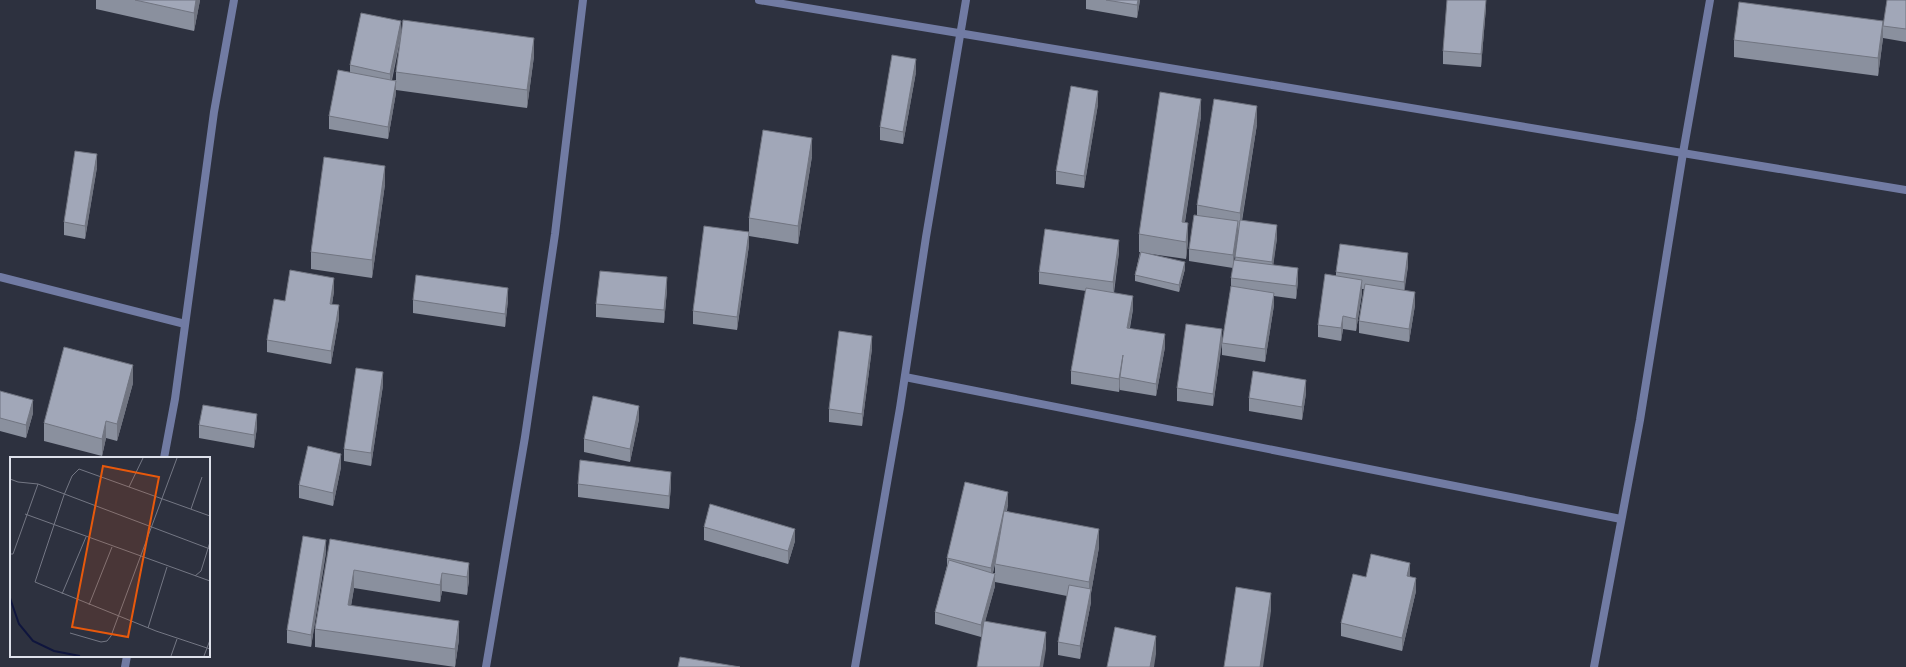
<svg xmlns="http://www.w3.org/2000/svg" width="1906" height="667" viewBox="0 0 1906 667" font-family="'Open Sans',sans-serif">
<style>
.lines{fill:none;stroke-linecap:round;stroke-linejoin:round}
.minor{stroke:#717ba3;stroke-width:8}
.wall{fill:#8a909e;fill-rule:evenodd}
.shaded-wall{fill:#717581}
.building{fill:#a1a7b8;stroke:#717581}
.inset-river{fill:none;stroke:#0f153d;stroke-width:2}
.inset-road{fill:none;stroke:#747784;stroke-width:1}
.view{fill:#e8590c;fill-opacity:0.15;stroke:#e8590c;stroke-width:2}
.inset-edge{fill:none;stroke:#dee1eb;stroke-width:2}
</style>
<rect width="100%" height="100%" fill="#2d313f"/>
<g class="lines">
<!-- minor -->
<g class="minor">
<polyline points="759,0 1906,190"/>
<polyline points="0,277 185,324"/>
<polyline points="905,377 1621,519"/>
<polyline points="164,458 175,399 214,112 234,0"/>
<polyline points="125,667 127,656"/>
<polyline points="486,667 525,437 555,234 583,0"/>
<polyline points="855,667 900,408 926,237 966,0"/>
<polyline points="1594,667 1640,420 1683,153 1710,0"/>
</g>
</g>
<!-- wall -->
<g class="wall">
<polygon points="96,0 200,0 194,31 96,9"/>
<polygon points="1086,0 1140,0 1137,18 1086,9"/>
<polygon points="1486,0 1486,7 1481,67 1443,64 1443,51"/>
<polygon points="1906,0 1906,42 1883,38 1878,76 1734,57 1734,40 1883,26"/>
<path d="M401 33 534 56 527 108 396 90V93L388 139 329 129V116L350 72V65ZM401 36 396 72V80H392Z"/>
<polygon points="916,72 903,144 880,140 880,127"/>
<polygon points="1098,104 1084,188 1056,184 1056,171"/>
<polygon points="1201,116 1185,222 1188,241 1186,259 1144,253 1185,269 1179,292 1135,281 1135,275 1140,252 1139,252 1139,234"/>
<path d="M1257 124 1242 221 1277 238 1273 265 1298 281 1296 299 1274 296V305L1265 362 1222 355V343L1231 286V278L1233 268 1189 261V249L1197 215V205ZM1238 230H1239L1235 260H1234Z"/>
<polygon points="812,156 798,244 749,236 749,218"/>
<polygon points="97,167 85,239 64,235 64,222"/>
<polygon points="385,184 372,278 311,269 311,252"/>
<polygon points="749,245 737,330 693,324 693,311"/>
<polygon points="1119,252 1114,293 1133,309 1130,328 1165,347 1156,396 1120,390 1120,385 1119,392 1071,384 1071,371 1086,291 1039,284 1039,272"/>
<polygon points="1408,266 1404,290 1415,305 1409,342 1359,333 1359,321 1364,289 1362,289 1362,293 1356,331 1343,329 1341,341 1318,337 1318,325 1336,276 1336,272"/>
<polygon points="667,290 664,323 596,317 596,304"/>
<polygon points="334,291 332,304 339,318 331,364 267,352 267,340 285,301"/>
<polygon points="413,300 508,300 505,327 413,313"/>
<polygon points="1222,342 1213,406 1177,401 1177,388"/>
<polygon points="872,348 862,426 829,422 829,409"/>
<polygon points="133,383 117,441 106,438 102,456 44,441 44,423"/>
<polygon points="383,385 371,466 344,461 344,449"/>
<polygon points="0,391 33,413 26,438 0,431"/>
<polygon points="1306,393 1302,420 1249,411 1249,398"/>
<polygon points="639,419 630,462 584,452 584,439"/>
<polygon points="199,425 257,427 254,448 199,438"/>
<polygon points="341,467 333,506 299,498 299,485"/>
<polygon points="578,484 671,485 669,509 578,497"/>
<path d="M1008 504 1007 511 1099 547 1091 593V602L1080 659 1058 655V642L1067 596 995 582V586L985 621 1046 649 983 631 981 637 935 624V612L947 566V558ZM996 560 995 564V573H993Z"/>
<polygon points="704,527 795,541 788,564 704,540"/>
<polygon points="330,539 469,563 469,580 467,595 442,591 440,602 354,588 351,606 459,639 455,667 315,647 315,629"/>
<polygon points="326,552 311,647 287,643 287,630"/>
<polygon points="1366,577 1410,577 1416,591 1402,651 1341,636 1341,623"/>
</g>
<!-- shaded-wall -->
<g class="shaded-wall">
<polygon points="196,0 200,0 194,31 194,13"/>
<polygon points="1138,0 1140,0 1137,18 1137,5"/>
<polygon points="1486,0 1486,7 1481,67 1481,54"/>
<polygon points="401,21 401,34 390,87 390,74"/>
<polygon points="1883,21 1883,38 1878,76 1878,58"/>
<polygon points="534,38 534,56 527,108 527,90"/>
<polygon points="916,59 916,72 903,144 903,132"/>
<polygon points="396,81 396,93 388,139 388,127"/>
<polygon points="1098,91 1098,104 1084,188 1084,176"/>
<polygon points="1201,99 1201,116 1182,240 1182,222"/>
<polygon points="1257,106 1257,124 1240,231 1240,213"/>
<polygon points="812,138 812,156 798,244 798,226"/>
<polygon points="97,154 97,167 85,239 85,226"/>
<polygon points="385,166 385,184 372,278 372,260"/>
<polygon points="1238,221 1238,234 1233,268 1233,255"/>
<polygon points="1188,223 1188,241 1186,259 1186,242"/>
<polygon points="1277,225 1277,238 1272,275 1272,262"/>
<polygon points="749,232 749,245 737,330 737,317"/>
<polygon points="1119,240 1119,252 1113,295 1113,282"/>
<polygon points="1408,253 1408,266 1404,295 1404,282"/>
<polygon points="1185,262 1185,269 1179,292 1179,285"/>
<polygon points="1298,268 1298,281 1296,299 1296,286"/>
<polygon points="667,277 667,290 664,323 664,310"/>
<polygon points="334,278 334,291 330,317 330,304"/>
<polygon points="1362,280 1362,293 1356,331 1356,319"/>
<polygon points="508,288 508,300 505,327 505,314"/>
<polygon points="1415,292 1415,305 1409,342 1409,329"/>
<polygon points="1274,293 1274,305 1265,362 1265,349"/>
<polygon points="1133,296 1133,309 1127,340 1127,328"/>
<polygon points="339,305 339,318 331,364 331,351"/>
<polygon points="1343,316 1343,329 1341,341 1341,328"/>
<polygon points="1222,329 1222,342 1213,406 1213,394"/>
<polygon points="1165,334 1165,347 1156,396 1156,384"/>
<polygon points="872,336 872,348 862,426 862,414"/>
<polygon points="1123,355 1120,377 1120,385 1119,392 1119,379"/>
<polygon points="133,365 133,383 117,441 117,424"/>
<polygon points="383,372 383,385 371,466 371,453"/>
<polygon points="1306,380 1306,393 1302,420 1302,407"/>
<polygon points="33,400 33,413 26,438 26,425"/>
<polygon points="639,406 639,419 630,462 630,449"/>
<polygon points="257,414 257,427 254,448 254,435"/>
<polygon points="106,421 106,438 102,456 102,439"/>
<polygon points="341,454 341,467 333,506 333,493"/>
<polygon points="671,472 671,485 669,509 669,496"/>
<polygon points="1008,492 1008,504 991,581 991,568"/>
<polygon points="795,529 795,541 788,564 788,551"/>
<polygon points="1099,529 1099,547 1091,593 1091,602 1080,659 1080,646 1089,597 1089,582"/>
<polygon points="326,540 326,552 311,647 311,635"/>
<polygon points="469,563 469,580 467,595 467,577"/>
<polygon points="1410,563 1410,576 1407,589 1407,576"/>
<polygon points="354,570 354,588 348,623 348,605"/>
<polygon points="442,573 442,591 440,602 440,585"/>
<polygon points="995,574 995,586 981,637 981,625"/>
<polygon points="1416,578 1416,591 1402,651 1402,638"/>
<polygon points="1271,593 1271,611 1263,667 1260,667"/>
<polygon points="459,621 459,639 455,667 455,649"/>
<polygon points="1046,632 1046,649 1043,667 1040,667"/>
<polygon points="1156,636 1156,654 1154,667 1150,667"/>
</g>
<!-- building -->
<g class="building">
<polygon points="135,0 196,0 194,13"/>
<polygon points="1106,0 1138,0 1137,5"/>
<polygon points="1447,0 1486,0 1481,54 1443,51"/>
<polygon points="1887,0 1906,0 1906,29 1883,26"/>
<polygon points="1739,2 1883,21 1878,58 1734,40"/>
<polygon points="361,13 401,21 390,74 350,65"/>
<polygon points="403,20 534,38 527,90 396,72"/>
<polygon points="892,55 916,59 903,132 880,127"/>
<polygon points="338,70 396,81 388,127 329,116"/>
<polygon points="1071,86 1098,91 1084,176 1056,171"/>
<polygon points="1160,92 1201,99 1182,222 1188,223 1186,242 1139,234"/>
<polygon points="1214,99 1257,106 1240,213 1197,205"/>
<polygon points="763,130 812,138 798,226 749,218"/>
<polygon points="75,151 97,154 85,226 64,222"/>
<polygon points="324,157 385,166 372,260 311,252"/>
<polygon points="1194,215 1238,221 1233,255 1189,249"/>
<polygon points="1240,220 1277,225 1272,262 1235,257"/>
<polygon points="704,226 749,232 737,317 693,311"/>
<polygon points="1045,229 1119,240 1113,282 1039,272"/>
<polygon points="1340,244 1408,253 1404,282 1336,272"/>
<polygon points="1141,252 1185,262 1179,285 1135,275"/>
<polygon points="1234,260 1298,268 1296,286 1231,278"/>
<polygon points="290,270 334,278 330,304 339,305 331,351 267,340 274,299 285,301"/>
<polygon points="600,271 667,277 664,310 596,304"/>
<polygon points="1325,274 1362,280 1356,319 1343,316 1341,328 1318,325"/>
<polygon points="416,275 508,288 505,314 413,300"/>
<polygon points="1365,284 1415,292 1409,329 1359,321"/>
<polygon points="1231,286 1274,293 1265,349 1222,343"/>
<polygon points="1086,288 1133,296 1127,328 1165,334 1156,384 1120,377 1123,355 1119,379 1071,371"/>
<polygon points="1186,324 1222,329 1213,394 1177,388"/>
<polygon points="839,331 872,336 862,414 829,409"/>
<polygon points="64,347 133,365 117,424 106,421 102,439 44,423"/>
<polygon points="356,368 383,372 371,453 344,449"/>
<polygon points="1253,371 1306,380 1302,407 1249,398"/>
<polygon points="0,391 33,400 26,425 0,418"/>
<polygon points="593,396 639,406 630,449 584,439"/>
<polygon points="203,405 257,414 254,435 199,425"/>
<polygon points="308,446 341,454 333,493 299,485"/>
<polygon points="580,460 671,472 669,496 578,484"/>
<polygon points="965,482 1008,492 991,568 947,558"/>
<polygon points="710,504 795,529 788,551 704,527"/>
<polygon points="1004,511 1099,529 1089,582 995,564"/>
<polygon points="303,536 326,540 311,635 287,630"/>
<polygon points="330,539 469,563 467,577 442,573 440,585 354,570 348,605 459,621 455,649 315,629"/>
<polygon points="1371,554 1410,563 1407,576 1416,578 1402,638 1341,623 1353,574 1366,577"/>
<polygon points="949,560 995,574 981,625 935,612"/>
<polygon points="1069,585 1091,589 1080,646 1058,642"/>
<polygon points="1236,587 1271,593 1260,667 1224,667"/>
<polygon points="984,621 1046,632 1040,667 977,667"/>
<polygon points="1115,627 1156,636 1150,667 1107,667"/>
<polygon points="680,657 740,667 678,667"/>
</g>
<!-- overview -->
<g transform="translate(10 457)">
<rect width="200" height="200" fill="#2d313f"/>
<path class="inset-river" d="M0 141 9 167 23 184 44 194 70 199"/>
<path class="inset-road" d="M0 22 8 25 28 27M119 30 133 1M181 52 192 20M15 57 200 124M200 59 69 12 62 19 54 38 25 125 146 174 200 192M0 97H3L28 27 200 92M185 119 191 114 200 85M52 137 76 80M79 148 102 90M138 171 157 110M60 176 91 185 97 184 101 179 167 1M161 199 167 182M194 199 200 183"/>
<path class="view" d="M93 9 149 20 118 180 62 170Z"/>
<rect width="200" height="200" class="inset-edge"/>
</g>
</svg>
